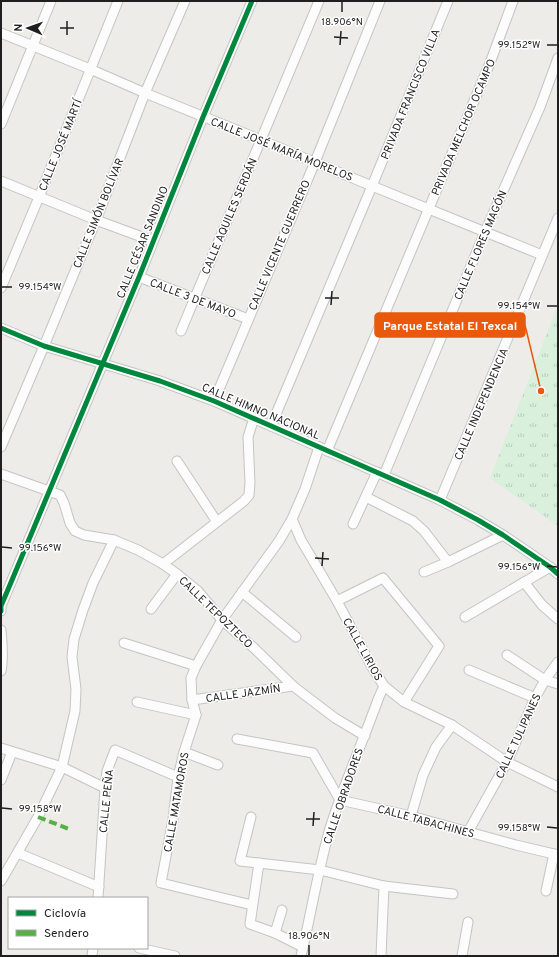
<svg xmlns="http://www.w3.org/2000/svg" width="559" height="957" viewBox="0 0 559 957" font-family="Overpass,sans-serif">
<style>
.park{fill:url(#park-tufts)}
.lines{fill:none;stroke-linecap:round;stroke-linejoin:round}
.minor-casing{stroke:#c4c4c2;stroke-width:11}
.minor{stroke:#fcfcfc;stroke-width:9}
.quiet{stroke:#55b145;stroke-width:4;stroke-dasharray:8 4;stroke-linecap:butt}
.cycleway-casing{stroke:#fff;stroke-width:8}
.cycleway{stroke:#00873e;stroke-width:5}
.ticks{fill:none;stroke:#1f1f1f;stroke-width:1.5}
.labels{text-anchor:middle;stroke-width:3;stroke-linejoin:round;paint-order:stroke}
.street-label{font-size:11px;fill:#1f1f1f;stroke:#fff}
.ticks-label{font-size:10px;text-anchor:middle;fill:#1f1f1f;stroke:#fff;stroke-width:3;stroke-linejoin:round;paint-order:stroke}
.leader{fill:none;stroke:#e8590c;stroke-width:1.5}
.callout-dot{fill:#e8590c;stroke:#fff;stroke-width:1.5}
.callout{fill:#e8590c;stroke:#e8590c;stroke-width:1.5}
.callout-label{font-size:12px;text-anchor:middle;font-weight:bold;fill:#fff}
</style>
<defs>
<pattern id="park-tufts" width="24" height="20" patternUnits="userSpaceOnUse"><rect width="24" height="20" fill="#d8f0dc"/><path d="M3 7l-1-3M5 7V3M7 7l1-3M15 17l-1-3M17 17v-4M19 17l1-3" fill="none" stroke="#b9cdbc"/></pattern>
</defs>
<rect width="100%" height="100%" fill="#edece8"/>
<!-- park -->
<polygon class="park" points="558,305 558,526 490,478"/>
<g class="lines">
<!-- minor casing -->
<g class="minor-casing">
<g id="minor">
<polyline points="1,33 90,69 145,93 261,140 372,186 542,255"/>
<polyline points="1,124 51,1"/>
<polyline points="1,181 96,220 153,241"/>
<polyline points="139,277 248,319"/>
<polyline points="1,288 39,197 118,1"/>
<polyline points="1,328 44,346 160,381 214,401 440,500 478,520 503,535 550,567 558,574"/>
<polyline points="181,331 319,1"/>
<polyline points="214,401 315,162 380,1"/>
<polyline points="271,426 372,186 448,1"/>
<polyline points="1,447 44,346 96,220 145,93 185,1"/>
<polyline points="327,451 490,63 513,1"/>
<polyline points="177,461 217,522"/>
<polyline points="1,474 60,495 64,503 70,523 75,531 84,535 114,540 138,550 163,564 177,574 198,591 222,620 254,648 293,686 335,718 365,736"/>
<polyline points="384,475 485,232 540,107 558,58"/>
<polyline points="366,497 413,521 424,531 448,562"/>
<polyline points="440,500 558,218"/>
<polyline points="292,519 301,540 337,601 372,667 384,686 404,702 452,725 507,762 558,787"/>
<polyline points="353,524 377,472"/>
<polyline points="163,564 244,501 249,495 250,483 248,437 254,418"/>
<polyline points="424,572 448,562 503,535"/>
<polyline points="524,582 542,605 558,619"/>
<polyline points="242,592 296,637"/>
<polyline points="337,601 383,578 439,646 404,702"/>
<polyline points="151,609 177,574"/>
<polyline points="1,611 1,606 12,580 139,277 203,117 252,1"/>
<polyline points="465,617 550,567"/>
<path d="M1 630C2 643 4 657 1 671"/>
<polyline points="124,643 196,666"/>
<polyline points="507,655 545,680 558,684"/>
<polyline points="469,670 535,698"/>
<polyline points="192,700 293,686"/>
<polyline points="137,702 196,715"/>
<polyline points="237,739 313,753 340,800 411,816 516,845 558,855"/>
<polyline points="1,748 62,767 105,788"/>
<polyline points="184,752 218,765"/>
<polyline points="1,780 12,752"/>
<polyline points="411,816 423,775 436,747 452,725"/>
<polyline points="251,817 240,861 320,870 384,886 453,894"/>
<polyline points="468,832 507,762 535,698 545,680 558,662"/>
<polyline points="18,853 99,887"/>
<polyline points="259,863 250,924 275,933 303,947"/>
<polyline points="1,881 38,817 62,767 75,711 76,689 72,657 74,639 83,610 93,583 114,540"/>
<polyline points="546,891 554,854"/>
<polyline points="98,898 105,788 107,771 115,750 178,777"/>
<polyline points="252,905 161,883 173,819 178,777 184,752 196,715 192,700 191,678 196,666 222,620 279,541 292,519 305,489 319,447"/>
<polyline points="275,933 282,910"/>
<polyline points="139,948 175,956"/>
<polyline points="92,956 93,948"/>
<path d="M301 956C311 914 318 870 330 828 344 784 363 741 379 697L384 686"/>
<polyline points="381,956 384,886"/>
<polyline points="462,956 468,922"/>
</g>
</g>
<!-- minor -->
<use href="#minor" class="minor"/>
<!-- quiet -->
<polyline class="quiet" points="38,817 69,829"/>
<!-- cycleway casing -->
<g class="cycleway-casing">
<g id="cycleway">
<polyline points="1,328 44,346 160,381 214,401 440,500 478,520 503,535 550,567 558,574"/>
<polyline points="1,611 1,606 12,580 139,277 203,117 252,1"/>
</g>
</g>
<!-- cycleway -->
<use href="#cycleway" class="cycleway"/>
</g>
<!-- ticks -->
<path class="ticks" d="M342 12V2M60 28H74M67 35V21M334 37 348 38M340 45 341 31M547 45H557M2 287H12M325 298H339M331 305 332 291M547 306H557M2 547 12 548M315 558 329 559M322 566 323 552M547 566 557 567M2 808 12 809M306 819H320M313 826 314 812M547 827 557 828M309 955V945"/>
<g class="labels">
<!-- street labels -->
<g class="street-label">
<text transform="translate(410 94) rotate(-68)" y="4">PRIVADA FRANCISCO VILLA</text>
<text transform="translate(463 127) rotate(-67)" y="4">PRIVADA MELCHOR OCAMPO</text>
<text transform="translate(60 145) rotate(-68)" y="4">CALLE JOSÉ MARTÍ</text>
<text transform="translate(282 149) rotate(22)" y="4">CALLE JOSÉ MARÍA MORELOS</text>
<text transform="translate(98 213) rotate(-68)" y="4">CALLE SIMÓN BOLÍVAR</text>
<text transform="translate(229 216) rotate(-67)" y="4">CALLE AQUILES SERDÁN</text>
<text transform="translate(142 242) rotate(-68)" y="4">CALLE CÉSAR SANDINO</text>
<text transform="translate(279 245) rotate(-67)" y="4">CALLE VICENTE GUERRERO</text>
<text transform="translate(480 245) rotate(-67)" y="4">CALLE FLORES MAGÓN</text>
<text transform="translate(193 298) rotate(21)" y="4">CALLE 3 DE MAYO</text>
<text transform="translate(481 404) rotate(-67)" y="4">CALLE INDEPENDENCIA</text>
<text transform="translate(261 411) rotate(23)" y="4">CALLE HIMNO NACIONAL</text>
<text transform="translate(216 612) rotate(44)" y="4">CALLE TEPOZTECO</text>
<text transform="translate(363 649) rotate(61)" y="4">CALLE LIRIOS</text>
<text transform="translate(243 693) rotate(-8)" y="4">CALLE JAZMÍN</text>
<text transform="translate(518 736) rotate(-65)" y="4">CALLE TULIPANES</text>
<text transform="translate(343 796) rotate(-71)" y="4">CALLE OBRADORES</text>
<text transform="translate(106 801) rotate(-84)" y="4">CALLE PEÑA</text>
<text transform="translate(176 802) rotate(-80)" y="4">CALLE MATAMOROS</text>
<text transform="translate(426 821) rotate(15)" y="4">CALLE TABACHINES</text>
</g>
</g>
<g class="ticks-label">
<text x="342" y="25">18.906°N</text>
<text x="519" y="48">99.152°W</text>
<text x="40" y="290">99.154°W</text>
<text x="519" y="309">99.154°W</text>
<text x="40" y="551">99.156°W</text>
<text x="519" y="570">99.156°W</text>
<text x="40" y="812">99.158°W</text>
<text x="519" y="831">99.158°W</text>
<text x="309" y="939">18.906°N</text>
</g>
<!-- callouts -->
<path class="leader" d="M541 391L525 325"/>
<circle class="callout-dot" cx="541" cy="391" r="4"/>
<rect class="callout" x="375" y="313" width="150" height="24" rx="4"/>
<g class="callout-label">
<text x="450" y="330">Parque Estatal El Texcal</text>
</g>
<!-- border -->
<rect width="559" height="957" fill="none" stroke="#1f1f1f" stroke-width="4"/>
<!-- legend -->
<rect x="8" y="897" width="140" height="52" fill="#ffffff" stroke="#a5a5a5"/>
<rect x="16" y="910" width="20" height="6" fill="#00873e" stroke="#a5a5a5"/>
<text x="44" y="917" font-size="12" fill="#1f1f1f">Ciclovía</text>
<rect x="16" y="930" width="20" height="6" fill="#55b145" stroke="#a5a5a5"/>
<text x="44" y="937" font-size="12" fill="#1f1f1f">Sendero</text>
<!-- north arrow -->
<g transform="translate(28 28) rotate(272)" stroke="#ffffff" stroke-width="3" paint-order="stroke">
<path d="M0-3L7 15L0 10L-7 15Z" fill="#1f1f1f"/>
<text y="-6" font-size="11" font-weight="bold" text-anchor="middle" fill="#1f1f1f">N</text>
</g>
</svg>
